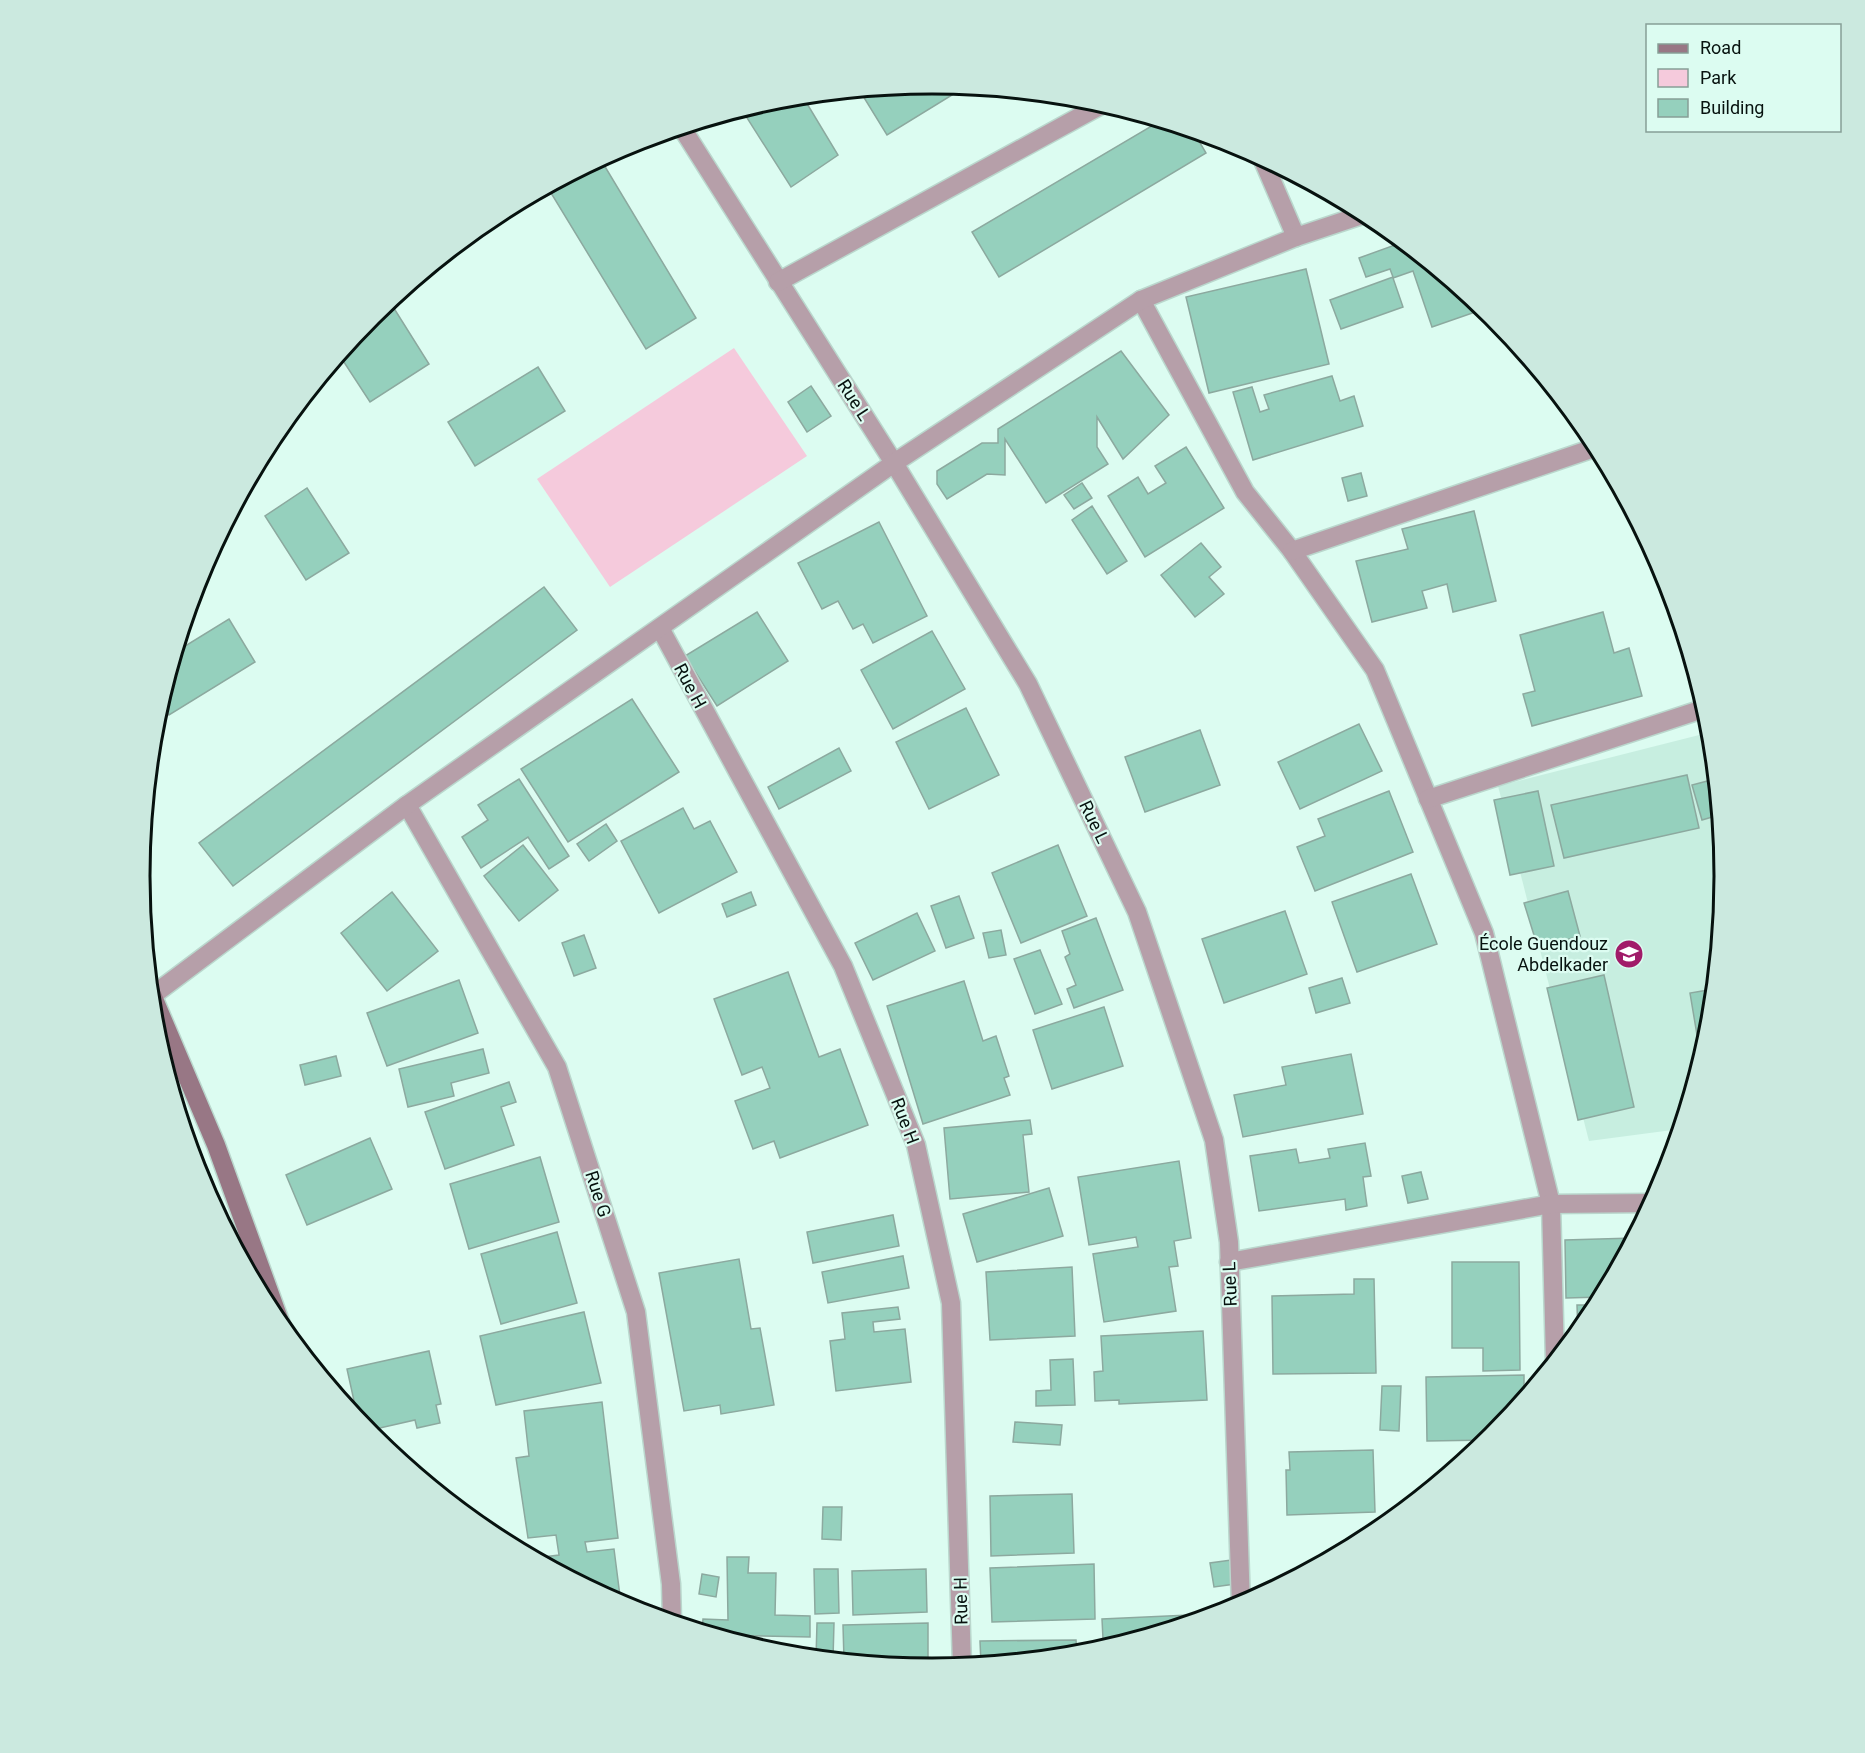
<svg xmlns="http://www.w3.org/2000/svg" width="1865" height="1753" viewBox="0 0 1865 1753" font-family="Roboto,sans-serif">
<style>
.built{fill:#c7eee0}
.green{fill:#f5cadc}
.building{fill:#95d0bd;stroke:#8ca99f;stroke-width:1.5}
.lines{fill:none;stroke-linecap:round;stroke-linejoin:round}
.minor-casing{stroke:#bad7cd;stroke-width:21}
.secondary-casing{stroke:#bad7cd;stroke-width:21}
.minor{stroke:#b69fa9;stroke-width:18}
.secondary{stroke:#987785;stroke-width:18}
.labels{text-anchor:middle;stroke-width:4.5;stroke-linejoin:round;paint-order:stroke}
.street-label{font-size:18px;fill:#07120f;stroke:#dcfcf1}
.poi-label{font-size:18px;fill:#07120f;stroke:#dcfcf1;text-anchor:end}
.rim{fill:none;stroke:#07120f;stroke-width:3}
</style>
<rect width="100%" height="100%" fill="#dcfcf1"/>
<!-- built -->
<polygon class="built" points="1711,732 1725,877 1710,1031 1680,1129 1589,1141 1498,786"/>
<!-- green -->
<polygon class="green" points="734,348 807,456 610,587 537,479"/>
<!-- building -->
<g class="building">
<polygon points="933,84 965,87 887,135 863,96 873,90"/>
<polygon points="803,97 838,155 791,187 742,110 778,99"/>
<polygon points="1160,121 1193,131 1206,153 999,277 972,232"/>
<polygon points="601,160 696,318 646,349 548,188"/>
<polygon points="1403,242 1484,309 1432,327 1413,271 1393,278 1403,307 1341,329 1330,300 1393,277 1390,269 1366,277 1359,258"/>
<polygon points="1306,269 1329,364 1209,393 1186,297"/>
<polygon points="390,302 429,364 370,402 340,356 372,316"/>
<polygon points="1121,351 1169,415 1123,459 1097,417 1097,447 1108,464 1046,503 1005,439 1005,475 987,474 947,499 937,484 937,471 982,443 998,443 998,429"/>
<polygon points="538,367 565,411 475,466 448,422"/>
<polygon points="1332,376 1340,401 1354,396 1363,426 1253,460 1233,392 1252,387 1260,412 1269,409 1264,395"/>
<polygon points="811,386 831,416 807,432 788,402"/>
<polygon points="1186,447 1224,508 1145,557 1108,496 1138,477 1148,494 1166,483 1155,466"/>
<polygon points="1361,473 1367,496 1348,501 1342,478"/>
<polygon points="1082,483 1092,498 1074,509 1064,495"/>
<polygon points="307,488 349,553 306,580 265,516"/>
<polygon points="1092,506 1127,561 1107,574 1072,520"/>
<polygon points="1474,511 1496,601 1453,612 1447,584 1422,591 1427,608 1372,622 1356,561 1408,549 1402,529"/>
<polygon points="879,522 927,616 873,643 863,624 853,629 838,601 822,609 798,563"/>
<polygon points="1201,543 1221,567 1209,577 1224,594 1195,617 1161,575"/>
<polygon points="544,587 577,630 233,886 199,843"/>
<polygon points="757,612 788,661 717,706 685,656"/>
<polygon points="1603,612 1614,653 1629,648 1642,696 1532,726 1523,694 1535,691 1520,635"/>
<polygon points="229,619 255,662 169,715 161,702 177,651"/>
<polygon points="932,631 965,689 893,729 861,670"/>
<polygon points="632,699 679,772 568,842 521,769"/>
<polygon points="966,708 999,775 929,809 896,742"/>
<polygon points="1359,724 1382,771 1300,809 1278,762"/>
<polygon points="1200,730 1220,785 1145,812 1125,757"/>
<polygon points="839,748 851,771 779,809 768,787"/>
<polygon points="1687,775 1699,828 1564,858 1551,805"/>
<polygon points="519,779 569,856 549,869 528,837 481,868 462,837 488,820 478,805"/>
<polygon points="1715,779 1719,815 1702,820 1692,785"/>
<polygon points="1389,791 1413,852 1315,891 1297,847 1325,836 1318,819"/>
<polygon points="1538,791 1554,866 1510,875 1494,800"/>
<polygon points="683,808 694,829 710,821 737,872 659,913 621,841"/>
<polygon points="606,824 617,841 589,861 577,844"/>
<polygon points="523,845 558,890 519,921 484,876"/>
<polygon points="1058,845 1087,916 1021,943 992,873"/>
<polygon points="1411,874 1437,944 1357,972 1332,902"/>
<polygon points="1568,891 1580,936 1538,948 1524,903"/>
<polygon points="392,892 438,951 387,991 341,933"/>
<polygon points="751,892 756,905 727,917 722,904"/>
<polygon points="959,896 974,938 946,948 931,906"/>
<polygon points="1285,911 1307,974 1224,1003 1202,939"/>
<polygon points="917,913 935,951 873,980 855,943"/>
<polygon points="1096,918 1123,990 1074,1008 1067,989 1076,985 1065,957 1070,954 1062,931"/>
<polygon points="1001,930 1006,955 989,958 983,933"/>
<polygon points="584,935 596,968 574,976 562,943"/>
<polygon points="1040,950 1062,1004 1035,1014 1014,959"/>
<polygon points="788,972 819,1057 840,1049 868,1125 780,1158 774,1141 753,1149 735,1101 770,1088 762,1067 742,1075 714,999"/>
<polygon points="1604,975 1634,1107 1578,1120 1547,988"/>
<polygon points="1342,978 1350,1003 1316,1013 1309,988"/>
<polygon points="459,980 478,1033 387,1066 367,1013"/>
<polygon points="964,981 983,1041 996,1036 1009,1076 1004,1078 1010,1095 923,1124 887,1006"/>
<polygon points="1714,989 1710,1031 1701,1059 1690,993"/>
<polygon points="1104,1007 1123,1066 1052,1089 1033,1030"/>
<polygon points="483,1049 489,1073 451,1083 454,1096 408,1107 399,1069"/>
<polygon points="1351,1054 1363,1114 1243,1137 1234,1095 1286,1085 1282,1067"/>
<polygon points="336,1056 341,1076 305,1085 300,1065"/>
<polygon points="509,1082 516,1102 501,1107 514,1145 445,1169 425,1112"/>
<polygon points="1030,1120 1032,1134 1023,1135 1029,1192 950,1199 944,1128"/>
<polygon points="370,1138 392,1189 307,1225 286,1175"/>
<polygon points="1365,1143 1371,1176 1363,1177 1367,1206 1346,1210 1345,1199 1259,1211 1250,1156 1296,1149 1299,1163 1330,1158 1328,1149"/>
<polygon points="540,1157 559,1222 469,1249 450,1184"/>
<polygon points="1179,1161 1191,1238 1174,1241 1178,1266 1169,1267 1176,1311 1104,1322 1093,1254 1138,1247 1136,1237 1089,1245 1078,1177"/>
<polygon points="1421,1172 1428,1199 1408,1203 1402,1176"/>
<polygon points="1049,1188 1063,1236 977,1262 963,1214"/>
<polygon points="893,1215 899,1246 813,1263 807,1232"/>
<polygon points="557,1232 577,1303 501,1324 481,1254"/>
<polygon points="1633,1238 1602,1297 1566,1298 1565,1240"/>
<polygon points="903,1256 909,1288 828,1303 822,1272"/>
<polygon points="739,1259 751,1329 760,1328 774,1405 721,1414 720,1405 684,1411 659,1273"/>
<polygon points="1452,1262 1519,1262 1520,1370 1483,1371 1483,1348 1452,1348"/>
<polygon points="1072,1267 1075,1336 990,1340 986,1272"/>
<polygon points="1354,1279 1374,1279 1376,1373 1273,1374 1272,1296 1354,1294"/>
<polygon points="1577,1305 1598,1305 1578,1334"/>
<polygon points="898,1307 900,1319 873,1322 874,1332 905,1329 911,1382 836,1391 830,1341 845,1339 842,1313"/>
<polygon points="584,1312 601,1383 496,1405 480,1336"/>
<polygon points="1203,1331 1207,1400 1119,1404 1119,1400 1095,1401 1094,1372 1103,1371 1101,1336"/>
<polygon points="429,1351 441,1404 436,1405 440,1423 417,1428 415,1420 367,1431 358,1419 347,1369"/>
<polygon points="1073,1359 1075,1405 1036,1406 1036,1391 1051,1390 1050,1360"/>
<polygon points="1524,1375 1524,1399 1489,1440 1427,1441 1426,1377"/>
<polygon points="1382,1386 1401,1386 1399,1431 1380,1430"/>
<polygon points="602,1402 618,1538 585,1542 587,1552 614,1549 621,1604 535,1558 559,1555 556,1535 528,1538 516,1458 529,1456 524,1411"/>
<polygon points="1015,1422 1062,1425 1060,1445 1013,1442"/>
<polygon points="1373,1450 1375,1512 1287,1515 1286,1470 1290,1470 1289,1452"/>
<polygon points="1072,1494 1074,1553 991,1556 990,1496"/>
<polygon points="823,1507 842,1507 841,1540 822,1539"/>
<polygon points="727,1557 749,1557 748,1573 776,1573 775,1615 810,1616 810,1637 716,1635 702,1631 703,1619 728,1620"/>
<polygon points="1231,1560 1235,1584 1214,1587 1210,1563"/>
<polygon points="1094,1564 1095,1619 992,1622 990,1568"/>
<polygon points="814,1569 838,1569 839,1613 815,1614"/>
<polygon points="926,1569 927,1612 853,1615 852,1571"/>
<polygon points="702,1574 719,1577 716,1597 699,1594"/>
<polygon points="1189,1615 1189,1623 1130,1641 1130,1637 1103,1639 1102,1619"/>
<polygon points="817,1623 834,1623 833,1659 816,1658"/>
<polygon points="928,1623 928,1669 844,1660 843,1625"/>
<polygon points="1076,1640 1077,1655 981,1664 980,1641"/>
<polygon points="752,1646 787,1647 787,1655 778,1654"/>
</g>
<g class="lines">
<!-- minor casing -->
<g class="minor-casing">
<g id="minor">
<polyline points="682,128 894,463 1028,684 1137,912 1214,1140 1229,1242 1241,1606"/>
<polyline points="1262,158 1296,237"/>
<polyline points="778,282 1103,104"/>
<polyline points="1141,300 1245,492 1292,551 1375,670 1484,933 1551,1204 1555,1361"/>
<polyline points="1292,551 1597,447"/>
<polyline points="660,628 843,966 916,1145 951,1303 962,1666"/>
<polyline points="1428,799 1706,708"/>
<polyline points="407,805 557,1067 636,1312 671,1584 672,1622"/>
<polyline points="153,995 407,805 894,463 1141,300 1296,237 1365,214"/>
<polyline points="1229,1262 1551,1204 1652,1203"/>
</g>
</g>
<!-- secondary casing -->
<g class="secondary-casing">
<polyline id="secondary" points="151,992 216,1145 282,1327"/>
</g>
<!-- minor -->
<use href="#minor" class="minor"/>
<!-- secondary -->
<use href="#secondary" class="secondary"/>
</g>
<!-- icons -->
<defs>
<g id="school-disc" transform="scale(1.5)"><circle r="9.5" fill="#a11b69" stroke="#dcfcf1"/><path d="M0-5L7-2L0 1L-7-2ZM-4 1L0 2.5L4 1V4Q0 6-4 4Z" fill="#fff"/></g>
</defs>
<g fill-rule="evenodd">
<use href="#school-disc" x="1629" y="954"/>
</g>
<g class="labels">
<!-- street labels -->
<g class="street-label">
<text transform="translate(854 400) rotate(57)" y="6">Rue L</text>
<text transform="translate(690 686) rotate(62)" y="6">Rue H</text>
<text transform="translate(1094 822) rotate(64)" y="6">Rue L</text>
<text transform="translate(905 1121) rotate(69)" y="6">Rue H</text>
<text transform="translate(598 1194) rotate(72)" y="6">Rue G</text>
<text transform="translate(1230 1284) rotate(-92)" y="6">Rue L</text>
<text transform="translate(961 1601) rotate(-91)" y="6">Rue H</text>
</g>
<!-- poi labels -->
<g class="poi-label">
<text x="1608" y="950">École Guendouz<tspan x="1608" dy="21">Abdelkader</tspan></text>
</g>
</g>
<!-- crop -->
<path d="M0 0H1865V1753H0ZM150 876a782 782 0 1 1 1564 0a782 782 0 1 1-1564 0Z" fill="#cbe9df" fill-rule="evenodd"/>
<path class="rim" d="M150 876a782 782 0 1 1 1564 0a782 782 0 1 1-1564 0Z"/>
<!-- legend -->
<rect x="1646" y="24" width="195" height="108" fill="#dcfcf1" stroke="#879e97" stroke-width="1.5"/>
<rect x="1658" y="44" width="30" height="9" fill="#987785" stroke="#879e97" stroke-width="1.5"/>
<text x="1700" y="54" font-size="18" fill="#07120f">Road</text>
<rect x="1658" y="69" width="30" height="18" fill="#f5cadc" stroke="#879e97" stroke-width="1.5"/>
<text x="1700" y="84" font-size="18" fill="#07120f">Park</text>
<rect x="1658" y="99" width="30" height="18" fill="#95d0bd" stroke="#879e97" stroke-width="1.5"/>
<text x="1700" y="114" font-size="18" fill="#07120f">Building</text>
</svg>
